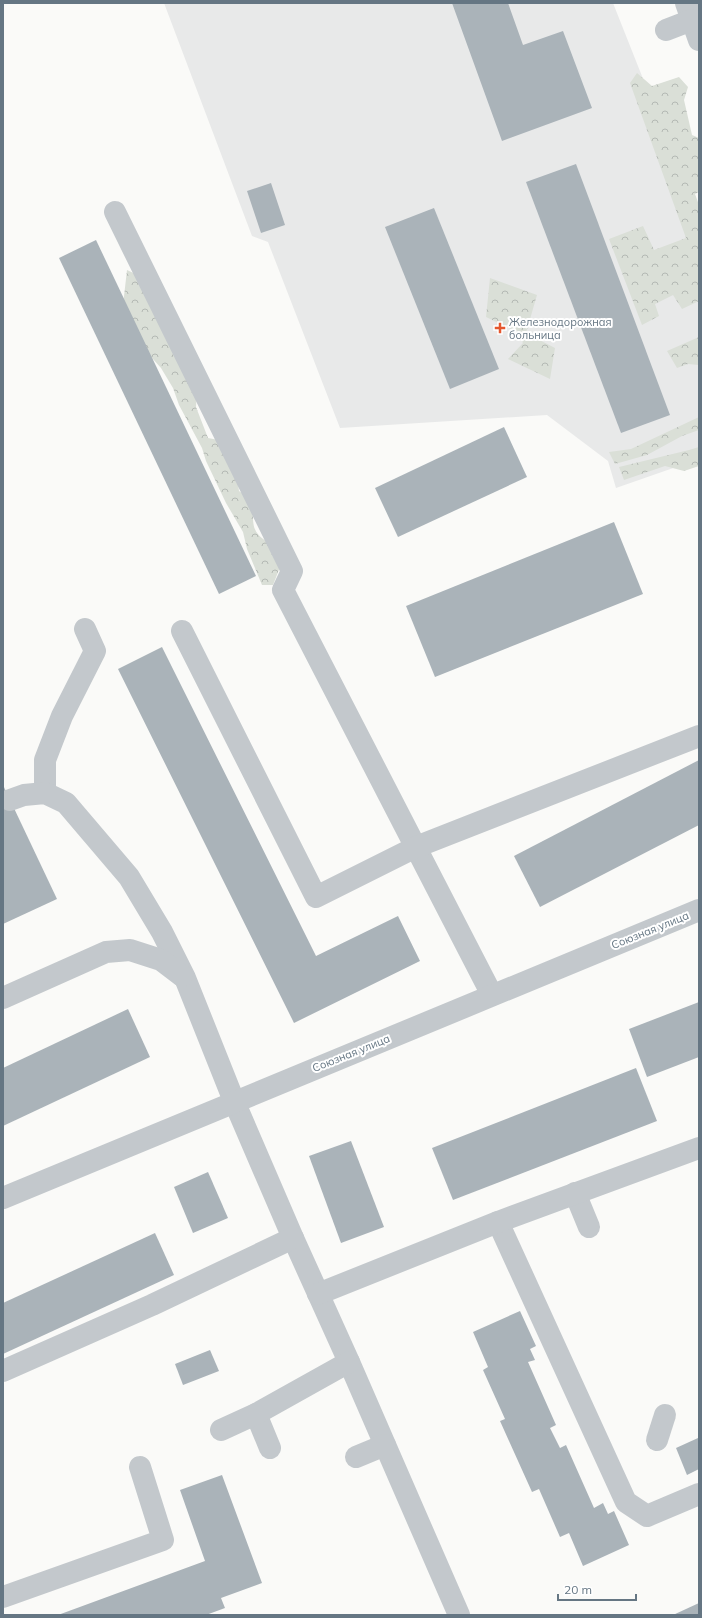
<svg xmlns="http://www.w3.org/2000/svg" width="702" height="1618" viewBox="0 0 702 1618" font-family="Mulish,sans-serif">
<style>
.built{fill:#e8e9e9}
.forest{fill:url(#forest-crowns)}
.building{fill:#aab3b9}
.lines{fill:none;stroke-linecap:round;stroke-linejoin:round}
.minor{stroke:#c3c8cc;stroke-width:22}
.poi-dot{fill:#e4572e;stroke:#fff;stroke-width:1.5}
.labels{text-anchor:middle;stroke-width:4;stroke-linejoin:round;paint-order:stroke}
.poi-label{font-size:11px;fill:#657683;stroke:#fff;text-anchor:start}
.street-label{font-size:11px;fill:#657683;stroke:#fff}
</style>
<defs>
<pattern id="forest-crowns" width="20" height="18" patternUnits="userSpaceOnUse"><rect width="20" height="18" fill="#dadfd7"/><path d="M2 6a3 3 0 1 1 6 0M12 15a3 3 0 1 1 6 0" fill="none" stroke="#b4b9b4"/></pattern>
</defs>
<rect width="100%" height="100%" fill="#fafaf8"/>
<!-- built -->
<polygon class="built" points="164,3 613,3 699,220 699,459 616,488 608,461 547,415 340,428 268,242 252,236"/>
<!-- forest -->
<g class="forest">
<polygon points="637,73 652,86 679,77 688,87 684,100 692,135 699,138 699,192 695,194 699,205 699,301 682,309 673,295 655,304 659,316 642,325 609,239 643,226 654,250 686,238 630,83"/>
<path d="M127 270 144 278 197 388 196 407 208 438 224 441 236 466 239 491 253 501C253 526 250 534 275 546L280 567 273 585H262L247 549 243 532 226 503 206 461 202 448 179 405 173 388 161 368 135 339 123 305Z"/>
<polygon points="490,278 537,295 526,333 555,348 550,379 508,359 523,343 513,330 486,317"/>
<polygon points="699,337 699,365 688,364 677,368 667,351"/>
<polygon points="699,417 699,430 682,436 647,455 615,464 609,452 631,449"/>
<polygon points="699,447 699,466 684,471 665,466 624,480 619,467 689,450"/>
</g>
<!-- building -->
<g class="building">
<polygon points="452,3 508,3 523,45 563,31 592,108 502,141"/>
<polygon points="576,164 670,415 621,433 526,182"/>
<polygon points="271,183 285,225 261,233 247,191"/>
<polygon points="434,208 499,369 450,389 385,227"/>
<polygon points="96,240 256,576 219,594 59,258"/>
<polygon points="504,427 527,477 398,537 375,488"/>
<polygon points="614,522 643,594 435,677 406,606"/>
<polygon points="162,647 316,956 398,916 420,961 294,1023 118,669"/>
<polygon points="699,760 699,825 540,907 514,856"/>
<polygon points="3,785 57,899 3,924"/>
<polygon points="699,1002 699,1057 647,1077 629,1029"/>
<polygon points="128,1009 150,1057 3,1126 3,1068"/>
<polygon points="636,1068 657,1121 453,1200 432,1148"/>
<polygon points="351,1141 384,1227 341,1243 309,1156"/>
<polygon points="208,1172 228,1218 193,1233 174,1187"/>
<polygon points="155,1233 174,1275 3,1354 3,1303"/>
<polygon points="520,1311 536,1346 530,1349 535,1360 528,1362 556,1425 550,1428 560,1448 566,1445 594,1508 603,1503 608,1514 614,1511 629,1545 583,1566 569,1533 560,1537 539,1489 532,1492 500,1421 505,1419 483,1370 488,1367 473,1332"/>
<polygon points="210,1350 219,1371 183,1385 175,1364"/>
<polygon points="698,1438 699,1469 687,1475 676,1448"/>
<polygon points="222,1475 262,1583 221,1598 225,1608 206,1615 58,1615 205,1561 180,1490"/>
<polygon points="699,1603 699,1615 673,1615"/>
</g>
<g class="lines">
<!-- minor -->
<g class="minor">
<polyline points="686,3 699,40"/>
<polyline points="666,30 692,20"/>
<polyline points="115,212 292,571 283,590 492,995"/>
<polyline points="182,631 316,897 416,847 699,736"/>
<polyline points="45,793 45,760 62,716 95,651 85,629"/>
<polyline points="10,800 24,795 45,793 66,803 129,877 162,932 185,978 234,1101 293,1238 349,1362 459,1615"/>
<polyline points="3,998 106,952 130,950 161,960 182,976"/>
<polyline points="575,1193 589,1227"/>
<polyline points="3,1198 699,910"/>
<polyline points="498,1222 626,1502 647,1516 699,1494"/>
<polyline points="318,1294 498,1222 699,1148"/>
<polyline points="3,1371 152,1305 293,1238"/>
<polyline points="256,1414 270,1448"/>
<polyline points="221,1430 256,1414 349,1362"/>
<polyline points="657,1440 665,1415"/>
<polyline points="356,1457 385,1445"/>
<polyline points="3,1597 163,1540 140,1467"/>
</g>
</g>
<!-- markers -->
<path class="poi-dot" d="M498 322h4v4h4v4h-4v4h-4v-4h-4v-4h4z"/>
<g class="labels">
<!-- poi labels -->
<g class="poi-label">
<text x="509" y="326">Железнодорожная<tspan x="509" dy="13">больница</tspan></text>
</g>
<!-- street labels -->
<g class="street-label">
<text transform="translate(650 930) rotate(-22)" y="4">Союзная улица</text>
<text transform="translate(351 1053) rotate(-22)" y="4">Союзная улица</text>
</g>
</g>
<!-- border -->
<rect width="702" height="1618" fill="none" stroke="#657683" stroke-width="8"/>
<!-- scale -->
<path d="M558 1594v6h78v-6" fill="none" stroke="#657683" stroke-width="2"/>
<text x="564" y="1594" font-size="12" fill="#657683" stroke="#ffffff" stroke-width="3" paint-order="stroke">20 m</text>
</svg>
